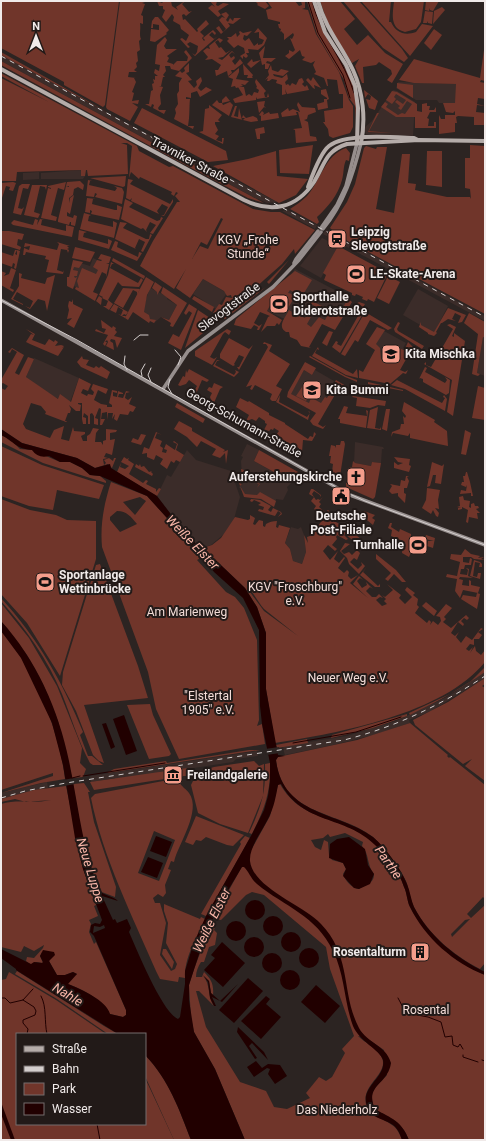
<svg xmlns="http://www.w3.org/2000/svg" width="486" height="1141" viewBox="0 0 486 1141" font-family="Roboto,sans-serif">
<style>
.built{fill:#3b2c29}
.green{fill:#70352a;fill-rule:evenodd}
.water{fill:#210000;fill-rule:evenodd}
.pier{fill:#2c2422}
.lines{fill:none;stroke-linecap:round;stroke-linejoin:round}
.stream{stroke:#210000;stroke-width:1}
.secondary{stroke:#968e8d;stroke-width:3.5}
.primary{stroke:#b5aca9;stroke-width:4}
.tram{stroke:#d4cecd;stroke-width:1}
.rail{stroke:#d4cecd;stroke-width:1;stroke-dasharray:5 5;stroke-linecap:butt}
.labels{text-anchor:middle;stroke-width:4;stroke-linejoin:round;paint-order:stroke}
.street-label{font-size:12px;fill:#f0eae9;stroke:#221a18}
.poi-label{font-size:12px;font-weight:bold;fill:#f0eae9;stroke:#221a18;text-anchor:start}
.park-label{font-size:12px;fill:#f3dcd7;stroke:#221a18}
.water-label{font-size:13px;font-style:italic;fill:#f9b6a8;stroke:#221a18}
</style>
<rect width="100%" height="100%" fill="#2c2422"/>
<!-- built -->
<g class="built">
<polygon points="1,54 108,113 277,202 267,203 253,197 1,61"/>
<polygon points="398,82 456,84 456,103 439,103 437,100 416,100 396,88"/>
<polygon points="393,90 397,91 415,102 413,136 366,134 364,128 372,121"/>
<polygon points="81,170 81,175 85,176 83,179 41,179 41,173"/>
<polygon points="39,172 39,179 23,180 23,173"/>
<polygon points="288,210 317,225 315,229 282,211"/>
<polygon points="326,230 485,316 485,321 323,234"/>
<polygon points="322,238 338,246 321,278 300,266"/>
<polygon points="93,258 103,263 90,293 69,284 74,261 90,266"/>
<polygon points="295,269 350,298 335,325 319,317 309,330 267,311 276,295"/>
<polygon points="203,279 227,293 216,309 193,294"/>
<polygon points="150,288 168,297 167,299 177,305 169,320 161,317 154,323 143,313 146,299"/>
<polygon points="418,289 448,306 434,333 403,315"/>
<polygon points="376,330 382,333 384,331 406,343 403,348 407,350 391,379 370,370 376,360 378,349 368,344"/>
<polygon points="483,337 485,338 485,376 477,373"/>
<polygon points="34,358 79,378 69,405 46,392 26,377"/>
<polygon points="304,370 312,375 315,370 334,381 323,405 312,398 309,404 290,394"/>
<polygon points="355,442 383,447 384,449 382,449 381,463 372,462 371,466 354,463"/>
<polygon points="247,444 259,450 254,461 292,482 287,487 288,490 283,500 276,499 275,505 261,497 246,497 239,487 244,482 241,481 242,477 241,461 243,457 241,456"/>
<polygon points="187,450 196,460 231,471 240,497 234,519 224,534 211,545 203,548 195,543 190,535 186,534 157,496 167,475 171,477"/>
<polygon points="291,527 298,529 301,527 304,535 306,552 302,564 293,561 290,549 285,543"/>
<polygon points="485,672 485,678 431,711 409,720 410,723 374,735 333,745 285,755 284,752 283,746 347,736 396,721 449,696"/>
<polygon points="257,751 258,756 236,759 233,762 115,780 115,778 91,782 90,776"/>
<polygon points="47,782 48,788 1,799 1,793"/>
</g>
<!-- green -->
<g class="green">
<polygon points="1,1 119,1 105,105 103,107 64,85 64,82 1,48"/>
<path d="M120 1H148L142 3 145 4 141 15 143 16V24L140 23C141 29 139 35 141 39L139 41 140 50 137 52 138 61 136 63 137 67 134 70 137 72H129L128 77 136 78H134L136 82 132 92 134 93 132 101 139 100 138 104 132 103 138 107 130 121 107 109 106 107Z"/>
<polygon points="157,1 162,3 164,1 171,1 172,6 178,10 176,7 185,1 182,4 189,12 192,11 186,16 184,14 182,15 183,20 185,19 197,32 198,31 197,29 206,20 209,24 200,32 204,36 202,38 204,41 205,40 203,38 213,30 216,33 215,35 212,32 209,35 214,39 218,36 195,56 192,53 195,55 197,52 198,46 190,42 187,44 190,47 188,48 180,39 182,38 186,41 189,35 181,29 180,25 173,21 174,17 172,14 166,22 162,17 165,10 163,9 163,6 159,6"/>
<polygon points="210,1 217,1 216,5 218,6 223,3 229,4 218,11 221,15 218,17 208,8 212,5 215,7"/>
<polygon points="255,1 265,1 269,6 265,9 257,5 258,4"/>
<polygon points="267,1 295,1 299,6 302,5 301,1 305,1 305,8 302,9 308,10 316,34 339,72 349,100 353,106 353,127 350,133 333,138 329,136 328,129 323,122 325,122 324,111 343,108 343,94 339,94 337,80 327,79 328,86 327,86 324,78 314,74 316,72 313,65 315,61 311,63 302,60 305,57 302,56 300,50 289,59 285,56 289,53 289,50 293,52 295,50 290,38 292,39 294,35 293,33 284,40 284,34 281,31 280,32 281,29 279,28 278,24 280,24 280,22 268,19 266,10 272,8"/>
<polygon points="307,1 313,1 324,33 351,79 356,100 356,119 355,106 349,98 344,80 317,34"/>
<polygon points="320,1 340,1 355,19 344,29 357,45 368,35 385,53 403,64 392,83 387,80 392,74 391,70 379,62 376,65 363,67 364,83 362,83 355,66 359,59 352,63 329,26"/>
<polygon points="343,1 359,1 402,49 408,58 404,62 383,48"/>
<path d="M361 1H391L389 22H391C396 33 405 36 416 32L422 24 433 26 410 56Z"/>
<path d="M394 1H424L421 22 416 29 405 32C389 28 393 13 394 1Z"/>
<polygon points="426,1 439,1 433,11 430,10 430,8 429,11 425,10"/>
<polygon points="442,7 445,10 433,24 434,11"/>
<polygon points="425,11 433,12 432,24 428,23 428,21 427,23 423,23"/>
<polygon points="226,12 229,15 226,20 228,22 230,18 233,21 234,18 241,18 233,24 228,23 230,26 221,34 216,28 219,26 223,32 226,29 219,20 222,17 225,18 221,14"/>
<polygon points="155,17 158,17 169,30 166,33 167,34 155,42 150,41 151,29 159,30 159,25 153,24 153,28 151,28 152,21"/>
<polygon points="258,28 267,38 264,45 258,50 248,49 249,53 246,53 248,56 246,58 243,56 243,59 240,56 245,53 244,48 238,45 234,48 227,41 229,39 227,37 231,37 236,33 237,37 240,34 239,32 240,31 243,33 252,31 247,36 244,35 243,39 245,41 249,38 254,46 258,43 258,45 262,44 264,40 259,38 259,32 254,33"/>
<polygon points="434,29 442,35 431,50 424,43"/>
<polygon points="165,37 167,40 164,46 166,49 177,49 167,56 169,58 167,62 173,64 173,65 177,61 187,61 188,57 184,52 186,50 192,58 179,71 171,69 170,66 165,66 166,71 163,75 165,77 163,77 161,86 159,86 163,87 160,95 161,104 158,108 159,110 166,110 164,114 153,108 154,105 152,104 151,107 145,104 149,104 151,91 153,90 152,84 154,83 153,79 155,80 155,76 158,76 154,73 155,69 159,71 160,65 155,64 157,45"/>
<polygon points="219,38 223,40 220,43 218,40 215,42 219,48 221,47 226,53 231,50 223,57 218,58 222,60 232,51 235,54 232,52 229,55 231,58 234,56 235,58 232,61 235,65 240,59 243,63 234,70 231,70 232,73 228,76 227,71 216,76 215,70 218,70 221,65 212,59 205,60 208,57 203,51 207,48 210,49 209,46"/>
<polygon points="485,43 485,81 481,80 480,82 485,83 485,99 478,98 477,104 485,106 477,105 476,112 485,113 485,125 474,125 474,117 458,116 456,117 457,123 455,123 455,132 439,134 439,115 441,119 445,119 445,115 455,115 455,111 453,113 446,112 443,103 455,103 456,84 414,83 399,80 414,59 480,78"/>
<polygon points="265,46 263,58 276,58 271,62 267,61 266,63 270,64 268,69 265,69 265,64 262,65 261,60 251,68 247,64 252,59 253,62 261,60 259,53"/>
<polygon points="1,52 109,113 1,55"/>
<polygon points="1,61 264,203 248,198 176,160 1,65"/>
<path d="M189 63V72L186 73 192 80 188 81 194 88 197 85 196 81 201 77 202 81 198 88 201 91 206 87 212 90 200 97 197 91 191 93V98L186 97V99H190C189 108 190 115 188 126H194L193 129 174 119 176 113 175 109 178 104 177 94 179 91V83L182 78 175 76 180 71 182 73 185 71 184 68Z"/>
<polygon points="243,64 253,75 252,77 253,78 247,78 248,75 244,75"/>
<polygon points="271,65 272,70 278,72 281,69 289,71 283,76 273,74 274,76 282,78 287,74 288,79 285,82 286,85 288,84 290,86 292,83 296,85 299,79 302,78 304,82 302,84 305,87 307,85 309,90 287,94 285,89 286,94 282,95 282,85 276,83 277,80 272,79 269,81 267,81 268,78 265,80 269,75 268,71"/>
<polygon points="239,68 239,72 236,79 249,81 245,85 241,84 243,86 236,88 235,86 231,87 233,79 228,77"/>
<path d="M1 73 137 146 139 151 169 167 173 166 253 209 271 212H280L315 230 295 254 294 249 282 264 255 288 260 291 266 287 225 319 213 313 219 304 222 305 226 297 232 298 231 295 227 296 224 291 203 279 190 298 176 288 186 269 174 289 140 266 153 241 177 202H180L175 196 178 193 176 192 174 196 171 194 172 192 140 177 139 179 131 172 129 178 132 146 127 143H121L127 145 128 174 88 176 87 170H86L85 176H81V170L17 172 16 181H1V78L49 102 1 76ZM221 218 223 219 208 249 200 246 192 259 201 242 207 245Z"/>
<polygon points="313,77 321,88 314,85 315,89 313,88 306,80 308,78 311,81"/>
<polygon points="256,79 266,91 264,93 265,97 267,97 268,93 269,97 257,99 256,97 256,100 235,103 233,99 243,95 238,87 244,87 246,96 249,94 252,96 254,92 258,93 259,90 256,88 257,87 255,82"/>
<polygon points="397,83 413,85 413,98 397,88"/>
<polygon points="326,89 329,99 327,100 328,108 318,110 317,104 324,102 324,99 327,99 327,98 321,94 321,90"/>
<polygon points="364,90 378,101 375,110 369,108 366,99 370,100 371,96 368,94 365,98"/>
<polygon points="392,91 397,92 417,104 417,111 422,112 422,104 427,103 427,106 430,106 429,110 434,110 436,107 436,112 430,112 427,118 429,119 428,126 434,126 434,122 436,122 436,128 415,128 415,117 396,117 381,107 385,102 388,104 386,107 398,115 402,113 405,114 412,104 407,101 401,110 398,108 400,106 395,102 397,100 403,104 406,100 396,94 394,97 396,99 392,104 386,100"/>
<polygon points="226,96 230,101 222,103 223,105 230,102 233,105 229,116 212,105 217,100 219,103 222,103 222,100"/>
<polygon points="265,101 264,106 266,108 264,107 259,113 257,102"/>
<polygon points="298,102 302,107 315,108 316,112 308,115 307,119 304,120 308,122 310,136 316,137 317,141 296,143 295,130 293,129 302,128 298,112 296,112 297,115 282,117 281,113 288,108 289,111 293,109 300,112 297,105"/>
<polygon points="209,105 222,115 218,120 220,122 215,122 215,124 218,130 215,134 219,136 216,140 222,142 222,138 224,138 223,144 199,132 203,131 205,109 209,108"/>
<polygon points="235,106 237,106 234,116 238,117 239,108 242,120 243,120 245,118 242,118 243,115 246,118 253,116 257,118 258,121 251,122 231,117"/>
<polygon points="142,108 226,151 228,160 208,162 134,123"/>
<polygon points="262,111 264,113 263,115 269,112 270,114 278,113 279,118 261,121 261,116 259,115"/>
<polygon points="377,113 379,113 369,131 392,133 368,132"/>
<polygon points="264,127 265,133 260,134 260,139 257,139 255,129"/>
<polygon points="313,145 309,174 280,173 279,150"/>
<polygon points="470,145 485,146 485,314 342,238 330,228 347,202 355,184 364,148 366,146 376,149 377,147 387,147 376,209 394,213 402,154 410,154 408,183 416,184 415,190 447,197 470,197 471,199 470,189 465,188 465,158 470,158"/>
<path d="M346 148 350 153 349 161 346 160C343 167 344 173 342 180 338 195 328 207 317 217L319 222 317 224 290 209C296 205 302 201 307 196 321 180 325 155 346 148Z"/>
<polygon points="276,151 277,176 308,179 296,195 279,203 213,166 248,159"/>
<polygon points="427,151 442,151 442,187 426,185"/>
<polygon points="126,176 125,186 123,187 90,178"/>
<polygon points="128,179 133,180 130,184 170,204 173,199 173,202 164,216 161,215 164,215 168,207 162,204 157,211 159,214 131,201 132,198 130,200 126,198"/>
<polygon points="88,180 92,181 90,181 89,185 115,191 117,188 114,186 122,188 124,192 122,204 95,197 97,194 95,193 94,197 86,196"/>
<polygon points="13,182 16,183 13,191 9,190 10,187 6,186 1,201 1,183"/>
<polygon points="66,182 64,190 58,188 51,215 57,217 56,221 41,218 48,188 51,189 51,188 48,187 48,186"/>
<polygon points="67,182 80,181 84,185 83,190 78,187 74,189 73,195 69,198 70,203 70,198 74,195 70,214 67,212 67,216 73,218 74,215 77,216 75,226 71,225 71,222 70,222 69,225 58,222 58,220 66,186 69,187 69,186 66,186"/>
<polygon points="22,184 30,184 28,189 23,188 18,208 22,209 24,207 21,215 13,213 19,186"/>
<polygon points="32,185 47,185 46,190 45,187 40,186 34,212 40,214 38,218 24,215"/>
<polygon points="87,198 96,199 93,199 92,204 115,210 117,210 117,205 122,207 119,220 91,214 92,211 90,210 90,213 85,212"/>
<polygon points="125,199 133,203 129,207 157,221 160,220 161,217 163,218 153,234 150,233 156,225 150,222 146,230 147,232 143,228 141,229 121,219"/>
<polygon points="84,213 91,215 89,216 88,221 113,227 113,221 117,223 114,238 80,229"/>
<polygon points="35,219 38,220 37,225 40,219 44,220 42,220 41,225 66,231 66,225 74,227 72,237 13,225 11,223 14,220 33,225"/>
<polygon points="120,222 127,223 123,228 146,239 149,239 150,234 152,235 143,252 141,251 145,242 139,239 135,248 136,249 115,239"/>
<polygon points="79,230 87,232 84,233 83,237 108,244 108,239 112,241 109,249 78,240"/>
<polygon points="1,231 9,231 24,234 22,240 18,239 17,245 21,247 20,250 1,244"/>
<polygon points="115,241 118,242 117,247 138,257 139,252 142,253 137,261 111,250"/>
<polygon points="57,242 70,246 67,246 69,248 67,249 69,250 68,253 67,250 61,249 57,270 63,272 64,270 63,274 46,272 49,260 45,259 46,256 26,252 25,255 23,255 24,248 29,250 30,246 24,247 25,243 57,250 59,244"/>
<polygon points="338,246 388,273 374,302 368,299 367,301 362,299 363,297 356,294 355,296 352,295 352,293 324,280 326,275 323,273"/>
<polygon points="75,247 95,252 90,262 72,258"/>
<polygon points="15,250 17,250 15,254 17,255 17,250 20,251 16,269 14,268 15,264 13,263 12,267 1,263 1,252 13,256"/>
<polygon points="101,254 111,257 109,263 106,264 109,264 106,277 106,274 102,272 93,292 98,294 95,301 75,289 76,287 79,288 77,281 82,268 96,274 98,270 93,267 97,260 101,261 102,260 98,259"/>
<polygon points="113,258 145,276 144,279 112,261"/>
<polygon points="73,260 83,262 79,268 74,267 73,270 78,271 77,276 74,276 75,278 77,277 73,289 67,286 67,277 69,277"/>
<polygon points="289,260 269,284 267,282"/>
<polygon points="111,262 114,264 112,264 110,268 138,283 141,278 143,280 139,287 122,286 118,282 108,300 113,304 109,310 103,306 106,306 108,301 102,298 101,305 96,301 99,296 102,298 103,297 99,295 108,275"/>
<polygon points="11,268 16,270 10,288 14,290 13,292 1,285 1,271 6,273 4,276 9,274"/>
<polygon points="295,271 312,280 304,293 299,291 295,293 290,290 288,293 296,295 288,308 286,307 289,302 276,295 267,311 282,320 279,325 277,323 275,326 267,326 261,332 268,317 270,316 260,312 254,323 259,326 262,324 259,330 257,330 258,327 254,325 251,329 234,325 236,319"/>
<polygon points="19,273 22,274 21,278 45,284 47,278 55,275 47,311 45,301 38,299 30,309 25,306 30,308 33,301 17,292 13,299 23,304 23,305 11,299 19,286"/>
<polygon points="388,276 400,282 389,304 377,298"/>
<polygon points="146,277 154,282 147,295 144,312 149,315 150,319 156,320 154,323 150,321 149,323 133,312 128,320 125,318"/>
<polygon points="155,282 162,287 157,295 157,292 152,288"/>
<polygon points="163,287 187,303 173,327 170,326 171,323 161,317 169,320 177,305 161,293"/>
<polygon points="123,288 140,289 137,295 137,292 133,290 123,308 114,303"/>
<polygon points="298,294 330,310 329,312 321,307 319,309 301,297 297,297 295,302"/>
<polygon points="194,296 214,307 212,312 192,299"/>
<path d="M346 297 352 302 335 330 322 324 309 347 311 348 301 346 297 340 290 337 289 332H286C277 326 285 318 289 310L297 315 295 318 298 315 305 318 308 313 312 315 307 324 311 327 319 317 325 320 330 311 339 315 346 302Z"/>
<polygon points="73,299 73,304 83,309 74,328 67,324 72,318 67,319 69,310 68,306 69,301 72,302"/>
<polygon points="359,302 365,304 362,309 364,312 340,353 332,347 336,341 338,342 337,344 341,346 362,309 362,306 356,304"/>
<polygon points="114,304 128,312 126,315 124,314 122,316 126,316 125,318 118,314 121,315 123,310 118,307 116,313 110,310"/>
<polygon points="189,304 197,309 181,350 168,343 173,334 179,337 192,313 189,311 186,315 184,313"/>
<polygon points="448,308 466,315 462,322 458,323 461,316 455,313 452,319 456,321 448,319 442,323 441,323 436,332 437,333 434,336 428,334 428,333 419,327 418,329 421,322 421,325 434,332"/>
<polygon points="198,310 213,320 215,323 185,348"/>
<polygon points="365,312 392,328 388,330 370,320 358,342 355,340 345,356 341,354"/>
<polygon points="469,313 485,322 485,338 483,337 477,373 480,374 478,376 472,374 478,334 464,323"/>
<polygon points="101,320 112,328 113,326 116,328 115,330 117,332 114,336 122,338 117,348 115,340 111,339 110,341 113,343 114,350 106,346 108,342 107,340 105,342 107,342 105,346 103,344 108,335 95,331 96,329 104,333 106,329 102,328"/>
<polygon points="398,322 400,323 397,329 398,331 424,346 422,349 395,332 394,329"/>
<polygon points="450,324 456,327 452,336 454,337 454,333 465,341 453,416 447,412 452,380 424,364 426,362 426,365 431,367 453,329 447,325"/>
<polygon points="377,327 385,330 376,344 380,348 381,359 385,361 394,358 397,360 399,348 406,351 405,349 408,342 413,347 400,370 405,372 408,370 406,374 403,373 390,384 359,378 359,370 363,372 375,350 366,344"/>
<polygon points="26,329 35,334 32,340 45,345 49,339 54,342 55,340 58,342 55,346 61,345 64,346 62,348 64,347 58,356 30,344 26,342 31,334 34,335"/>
<polygon points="227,329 231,331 229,335 225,332 223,334 210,357 214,359 217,357 212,365 195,356 195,351"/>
<polygon points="329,331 333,332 327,346 322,343"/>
<polygon points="229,338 249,349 253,345 239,370 237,367 239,367 244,357 239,355 234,364 235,365 233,366 220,358 220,354"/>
<polygon points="264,342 272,345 269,351 290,364 276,386 282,389 276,401 272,401 270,399 272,394 255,385 252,390 250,389 252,385 246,387 268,347 266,344 263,344"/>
<polygon points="318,347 319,350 317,349 315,353 353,374 357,369 358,378 346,375 312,356"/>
<polygon points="12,348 24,355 15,373 19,375 28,357 34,359 26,377 58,399 60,394 71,402 79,378 91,384 88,391 83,389 81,393 87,396 88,394 93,395 94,392 91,389 93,384 108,389 106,394 98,390 94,400 101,404 107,405 107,407 112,407 112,405 109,403 112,390 117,391 117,393 113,392 113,396 117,397 118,391 123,393 123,394 119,394 118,397 123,398 126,391 130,392 126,393 125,398 128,400 132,397 129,404 136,407 133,412 130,411 128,415 120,414 117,421 114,419 115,414 112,419 113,413 108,413 107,420 107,412 102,413 101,419 105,419 102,425 100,425 101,409 99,408 95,418 98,419 98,425 94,424 94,416 92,413 90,414 90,424 88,424 88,416 84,413 83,417 86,418 86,424 83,424 82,419 82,403 78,403 78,404 81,405 80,411 76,411 69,405 71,409 70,413 68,413 65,421 67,421 66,422 45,414 46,412 41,406 31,403 23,424 26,429 50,438 54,430 64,426 61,439 69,441 73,427 74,431 85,432 85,434 81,436 83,441 87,441 87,436 90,434 93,428 99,429 96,433 95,442 101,442 103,445 103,441 106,440 106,429 117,430 116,432 110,433 110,440 115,439 112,455 106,453 104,457 108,458 103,459 104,465 106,463 104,460 109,458 113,461 114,458 116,458 112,468 108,464 95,468 77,458 22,443 1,429 1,388 5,390 8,386 3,383 1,384 1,380 17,352 12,349 10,353 8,352"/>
<polygon points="82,356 83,359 89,360 86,365 94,368 96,366 99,368 101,366 110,372 107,379 81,367 77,362"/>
<polygon points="310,356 346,376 357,380 357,382 345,377 309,357"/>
<polygon points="217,360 220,361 217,361 215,365 234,375 236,372 235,370 239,372 234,377 213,366"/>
<polygon points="305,362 316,368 312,375 304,370 291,394 309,403 311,398 307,397 308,398 306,401 296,396 304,384 308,389 310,387 320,393 318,395 315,393 312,398 321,403 325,397 327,398 336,380 346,386 345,390 343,389 344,385 340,386 318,424 323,427 326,425 323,429 313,425 310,421 316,413 287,397 288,392"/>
<polygon points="425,367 427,368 425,372 427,373 445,383 447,380 445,377 450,380 449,393 446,395 423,382 423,379 420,378 419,379"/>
<polygon points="189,369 209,380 207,382 202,380 196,394 193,393 197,386 189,380 186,384 180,386 178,385 183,376 185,377 186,370 187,373"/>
<polygon points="397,380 442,403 445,398 443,397 444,395 447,399 445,411 405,389 391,385"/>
<polygon points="368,382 403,390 403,391 368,384"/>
<polygon points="214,383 223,387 220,389 213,405 210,397 212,393 207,390 209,387 212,388"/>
<polygon points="478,386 485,388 485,420 472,418"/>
<polygon points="280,395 279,402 307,417 310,413 308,411 310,412 308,420 276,402"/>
<polygon points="353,396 386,401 385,406 378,405 370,408 356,406 357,398 352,397"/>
<polygon points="240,398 248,402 249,401 269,413 269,415 285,423 285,424 308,439 310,436 313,437 314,432 316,434 312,441 303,440 302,452 299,452 299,448 290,445 290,447 280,441 281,438 276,435 279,431 274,428 273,430 271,429 269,431 266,430 265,433 263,432 267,424 265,423 265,421 259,417 256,421 252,419 246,421 249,415 236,407"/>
<polygon points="404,402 435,420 434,422 447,431 448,446 410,438 410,433 408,436 393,433 391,437 392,432 400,429 401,424 404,424 403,416 405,418 406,416 402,411"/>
<polygon points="177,403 205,419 203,423 175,407"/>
<polygon points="344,406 348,407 346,413 367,416 366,410 368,411 366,428 340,423 340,419 338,419"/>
<polygon points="378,407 375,428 380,429 381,427 381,430 367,428 370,410"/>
<polygon points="386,409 390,409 387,431 382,429"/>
<polygon points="179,421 192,428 192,431 225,450 223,452 228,450 226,464 225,453 220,458 212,455 216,449 201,441 197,447 187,437 174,429"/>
<polygon points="465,430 471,433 466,455 461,454"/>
<polygon points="156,432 162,435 157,433 155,438 162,441 160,446 163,448 162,452 166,453 167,450 164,449 166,444 175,450 177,444 173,442 174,441 178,444 176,450 184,455 180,462 176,460 174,463 171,461 167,469 160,464 163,459 156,455 154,460 147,457 147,453 142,454 144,447 149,449"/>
<polygon points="141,434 146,435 141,445 131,442 133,438 138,440"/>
<polygon points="1,435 11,440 20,449 32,450 60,462 70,462 82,468 90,475 100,476 106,481 106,483 43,463 1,442"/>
<polygon points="341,441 344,441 345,444 340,476 332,472 333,464 330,463 331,456 329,456 331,445 335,446 336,448 336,445 340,445"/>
<polygon points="1,446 42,465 104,485 99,499 57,490 53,510 29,506 1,496"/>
<polygon points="259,450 307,477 308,480 296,474 292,482 254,461"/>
<polygon points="124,457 127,459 129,458 128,460 134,464 129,474 143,483 146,480 148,481 146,484 156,489 156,492 159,488 161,489 157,496 117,472 121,463 120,467 125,469 129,466 121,462"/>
<polygon points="394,457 410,459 409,465 411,466 409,472 394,468 394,462 398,465 403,463 398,462"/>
<polygon points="353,461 355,463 371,466 372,462 381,463 375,497 373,499 346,487 346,483 349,483 351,469 349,468 352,467"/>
<polygon points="432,462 442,466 444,464 441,484 435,483 436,475 433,475 430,486 427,487"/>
<polygon points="136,464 139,466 140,464 141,467 144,466 149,472 152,471 151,472 153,474 152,476 135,467"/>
<polygon points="241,469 247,471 245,475 260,484 257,488 259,484 242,477"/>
<polygon points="466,472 467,472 470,482 467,483 470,482 473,496 471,496 471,493 460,494 461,490 466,491 467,485 466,487 461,485 462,482 464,482 463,476 465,476"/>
<polygon points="406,476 409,476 407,477 409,481 407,488 404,488 404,493 406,494 405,503 398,496 398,493 392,494 389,491 392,486 390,484 400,486 401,480 405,481"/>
<path d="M111 482 147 496 167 518 174 532 202 557 197 560 226 592 235 597 244 608 257 640 259 720 257 726 262 724 265 744 179 759 156 709 148 672 102 547C100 524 104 504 111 482ZM140 497 146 501 135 515 123 502ZM117 511C127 511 131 517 137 524L120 532 110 520V517Z"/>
<polygon points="239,483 242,484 240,486 245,494 257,495 260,492 276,501 274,507 261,499 244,497"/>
<polygon points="427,488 440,490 438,500 439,509 435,508 439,513 438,517 436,516 433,510 431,514 422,508 426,500"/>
<path d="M311 489H313L321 495 320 497V495L314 491 312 494 316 500 318 499 320 500 323 497 319 502 321 504 319 507 325 512 328 510 333 514 332 516 336 519V522L346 528 344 531 346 533 349 529 362 540 360 543V546L345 534 344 535 348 539 346 540 337 535 336 537 337 539 332 545 337 549 335 551 328 545 323 551 330 560 338 551 334 559 339 563 344 557 345 558 338 568 344 573 347 570 349 572 348 576 351 579 358 575 350 583 368 598 353 584 359 576 363 580 360 578 357 581 362 588 367 585 366 582 373 589 370 587 366 591 372 597H376L379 594 383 598 380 597 376 600 382 606 387 604 384 601 386 599 382 595 385 597 393 590 387 584 401 595 399 598 405 604 412 597 405 590 407 587 415 593 413 595 418 599 417 605 419 607 415 613 427 623 429 620 431 622 430 625 433 621 438 625 441 621 440 617 436 616 446 604 452 608 444 617 446 619 443 622 451 628 466 615 469 618 467 620 464 618 461 621 464 624 463 626 458 622 451 633 455 636 459 632 456 637 461 643 466 636 472 640 481 628 483 629 478 632 482 635 479 639H474V645L470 644 466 649 469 651 473 647 470 653 475 646 476 651 481 655 485 650V662C443 714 339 733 275 743L266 689V633L257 607 245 588 203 548 212 545 221 538 235 517 248 520 250 519V515L255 518 253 524 255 525 259 520 263 521V526L265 527 266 524C269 522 273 521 277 521L276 527 278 528 279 525 290 528 285 543 290 549 293 561 302 564 306 552 304 535 308 543 307 537 310 536 324 518 314 509 316 506 311 501 314 497 309 494ZM248 587C254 594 259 603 264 609L298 636 264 611 247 588Z"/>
<polygon points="463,496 464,500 470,501 469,507 471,508 471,504 474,503 475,506 478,506 479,508 476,509 480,513 477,513 478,519 483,520 469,517 468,523 466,522 468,510 462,507 462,509 458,510 458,508 461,508 457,507 460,506 459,497"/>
<polygon points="1,499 30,510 56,515 67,520 96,521 96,559 60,676 27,623 1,594"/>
<polygon points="251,499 260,500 271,506 268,510 271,512 273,508 281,512 282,514 278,517 281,513 278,511 275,516 258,511 259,509 263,510 264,507 258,505 261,503 254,500 252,502 250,501"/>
<polygon points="364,511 375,515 372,518 375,520 373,525 362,516"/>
<polygon points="390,523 392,523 391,527 399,532 400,529 411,534 411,542 415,543 409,557 402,553 403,541 391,536 392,530 388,528"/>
<polygon points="426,535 435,538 433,548 427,546 428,541 434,541 425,539"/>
<polygon points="345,543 350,544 341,551 344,554 349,552 352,555 357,550 360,553 357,560 354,558 350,562 358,569 362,565 361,562 365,566 359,574 349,564 347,558 340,551"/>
<polygon points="465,549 471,554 480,556 478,558 484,557 481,559 485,560 485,562 484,560 474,559 471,557 463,557 463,562 469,563 470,558 472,559 471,565 465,565 464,569 461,569 460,574 467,575 468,570 466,568 469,569 468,576 473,578 460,577 459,579 463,580 462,585 469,586 469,580 471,581 471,585 480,587 478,593 463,590 460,598 455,591 457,579 446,577 447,574 457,576 460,562 450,559 451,554 461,555"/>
<polygon points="376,554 396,570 406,582 402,582 394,574 388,581 385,579 391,573 376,559"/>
<polygon points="474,560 480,562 482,564 482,567 479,567 480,563 475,562 473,576 477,577 478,573 481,573 480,579 470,576"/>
<polygon points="100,564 138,666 148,698 84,705 104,763 99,761 93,755 76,711 62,685 63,672 96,565"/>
<polygon points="367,567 363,572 378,586 380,584 380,587 375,587 360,575"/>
<polygon points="477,593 480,594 477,609 461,599 463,595 476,597"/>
<path d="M1 598C37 637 63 683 83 732L80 735 88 756H92L103 765H93L90 763C78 741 71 716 62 694 48 660 26 629 1 601Z"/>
<polygon points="426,602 437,611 434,616 422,606"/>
<polygon points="1,603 29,638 57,686 82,748 80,763 86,769 83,777 72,778 58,721 43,684 27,655 1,621"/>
<path d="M1 631C34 667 59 730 65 779L41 783 1 793 53 776V773L1 790Z"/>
<path d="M485 667V672C461 689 436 702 410 715L409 713 450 694 471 681Z"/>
<polygon points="485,678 485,684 482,686 485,688 485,781 465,766 472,759 463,764 415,725 413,720 448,702"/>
<polygon points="150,704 153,715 171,754 169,756 149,759 127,705"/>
<polygon points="407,714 407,716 373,728 331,738 332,735"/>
<path d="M410 723 448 755 447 756 449 758 450 757 485 785V899L483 897 467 914 471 918 485 905V963L480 969C453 955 429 935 414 907 410 899 409 889 406 881 400 867 384 847 373 837 338 810 283 817 276 760L278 757 357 740ZM470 919 452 937 451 934 465 920Z"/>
<polygon points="307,739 308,743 277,748 276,745"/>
<polygon points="249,750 260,750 107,773 114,769 166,761 167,763 173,762"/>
<polygon points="254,761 259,766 264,764 263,796 248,833 220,824 198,813 191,785 193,781 199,779 198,772 214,767"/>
<path d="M270 763C271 792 265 808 252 834L249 833C261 807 266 794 265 764Z"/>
<polygon points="187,768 189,776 183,776 181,778 171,778 94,790 90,782"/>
<path d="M163 781 179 782C182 787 186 789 189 793 202 811 178 844 174 862L171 861 168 869 171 870 165 885 166 893 163 897 158 894 153 898 155 903H160L166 923 160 955 171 971 175 969 177 964 166 943 168 923 164 911V904L200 919 201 917 205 919C197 937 184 958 185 978L179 977 178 982 160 979 156 971C132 915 103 858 91 798L95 794ZM154 831 175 840 159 881 138 873Z"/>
<polygon points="84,783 90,792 88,792 94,822 116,887 115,897 99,891 82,836 73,784"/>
<path d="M280 784C303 825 345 814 375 844 386 856 399 871 404 887 407 893 407 901 410 907 421 931 461 966 485 975V1140H409C402 1121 390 1119 375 1109 367 1090 376 1088 387 1075L384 1050 365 1037 358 1036C365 1043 377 1048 381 1056 391 1073 361 1084 366 1104 370 1117 383 1118 392 1125 397 1128 400 1134 402 1140H245L215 1069 194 1032 191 1018 189 985 194 969 212 922 216 923 214 930 217 933 215 945 209 947 204 962H201C198 967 196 971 196 977H202L204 972C211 979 214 984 213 995L211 993 209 981 203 976C211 984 207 997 214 1006L199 991H196L206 1027 240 1082 266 1091 274 1107 287 1109 310 1098 306 1093 319 1077 326 1081 332 1077 345 1053 342 1049 354 1036 330 969 326 947 264 895 252 892 246 895 221 920 213 919 270 816 278 785ZM345 833 363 842 362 846C370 855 366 864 374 874 374 884 366 884 359 889 352 889 345 880 343 874L346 869 343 863 332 860 329 855 328 842 324 840 321 850 315 847 311 840 323 838 328 834 330 837Z"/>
<path d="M66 786 83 869 96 905 94 906 98 916 89 920 91 924 89 932 94 944 96 942 126 1010V1015L123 1017 110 1014C101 1000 85 990 68 984L71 978 77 974 73 972 65 975H57L49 961 50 958 42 952 40 956 43 963 36 962 31 965 26 961 27 957 34 958 43 948 44 945 34 951 24 946 21 952 1 947V804C17 799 33 804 51 800L26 802 15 799 1 802V799L34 790Z"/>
<polygon points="196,816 244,835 233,846 227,845 206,837 201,841 196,840 193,845 185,842"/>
<polygon points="245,836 250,838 206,916 201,914 241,844 240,842"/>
<polygon points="163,949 166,949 174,962 172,969 162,954"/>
<polygon points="17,971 104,1026 118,1034 108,1034 57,999 15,974"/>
<polygon points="9,972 56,1000 106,1034 17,1034 17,1124 145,1124 145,1078 174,1140 1,1140 1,980 6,979"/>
<path d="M145 1055C169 1080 179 1109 191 1140H174L145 1076Z"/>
</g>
<!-- water -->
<g class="water">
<path d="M1 429 22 443 77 458 95 468 110 464 111 468 157 496 186 534 190 535 195 543 203 548 245 588 257 607 266 633V689L278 755 285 756 278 757 276 760C283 816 337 811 373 837 386 848 400 868 407 884 410 891 411 900 414 907 429 936 456 958 485 972V975C454 963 425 938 410 907 407 901 407 893 404 887 399 871 387 856 375 845 345 815 303 825 281 784L278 785C276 796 274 807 269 817 263 830 249 847 250 861 253 888 303 905 321 924 352 956 341 994 359 1028 367 1043 386 1045 391 1063 388 1085 364 1085 375 1109 392 1119 401 1120 409 1140H402C400 1134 398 1129 393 1125 383 1118 371 1119 367 1106 360 1086 386 1078 383 1060 380 1050 359 1041 353 1026 344 1002 345 975 333 951 316 915 285 907 257 884 251 879 249 872 244 867H242L218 907 204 939 189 985V1000L194 1032 215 1069 245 1140H191C179 1109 169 1080 145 1055V1034H118L16 970V969L1 958V949L31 964 34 962 42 963 43 962 40 956 43 950 54 952 55 955 49 961 57 975H65L73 972 77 974 68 984C81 989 107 1001 110 1014L123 1017 126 1015V1010L94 936 90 932 91 925 95 923 100 924 102 920 83 869 75 838 63 765 52 723 21 658 1 631V621C36 659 59 711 69 761 77 799 81 835 92 871 94 877 96 887 100 891 105 896 113 896 118 901L102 896 113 920 115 919 117 923 127 919 131 928 129 932C137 950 162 1012 178 1019L180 1017 185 984V971L193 945 206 916 252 834 264 810 268 796 270 782V763L262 724 260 706 259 630 243 598 214 572 198 551 174 532 167 518 147 496 100 476 90 475 82 468 70 462H60L49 456C42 458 36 456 32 450 16 449 15 442 1 435ZM104 925 105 928 93 933 94 926 100 927Z"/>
<polygon points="124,715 137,751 126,755 113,719"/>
<polygon points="106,723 115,747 111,749 102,724"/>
<polygon points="156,836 172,842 166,857 150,851"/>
<polygon points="349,837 365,849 368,865 374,874 370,884 359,889 354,888 343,876 346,869 343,863 329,858 330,844 337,839"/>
<polygon points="148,857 163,863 157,878 141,872"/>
<circle cx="255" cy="910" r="10"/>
<circle cx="273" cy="926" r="10"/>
<circle cx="236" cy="931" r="10"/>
<circle cx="291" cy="942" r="10"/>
<circle cx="254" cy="947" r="10"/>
<polygon points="222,942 245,963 223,987 204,970 215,958 211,955"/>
<circle cx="309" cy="958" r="10"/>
<circle cx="272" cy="963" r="10"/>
<circle cx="290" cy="980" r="10"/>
<polygon points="203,975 209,981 211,993 220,1001 238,984 222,1002 212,997 216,1006 214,1006 210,998 208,982"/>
<polygon points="248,978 263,991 234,1023 219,1010"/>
<polygon points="316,985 340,1006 325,1023 301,1002"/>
<polygon points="266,996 270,999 266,1004 281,1017 261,1039 241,1021"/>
<polygon points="238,1027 264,1052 268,1060 252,1043 249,1046 257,1058 255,1059 237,1032"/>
<polygon points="256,1061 262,1068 268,1064 280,1065 287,1076 275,1084 268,1074 270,1069 267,1068 254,1077 247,1067"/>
<polygon points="1,1102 15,1140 11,1140 1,1114"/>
</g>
<!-- pier -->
<g class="pier">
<polygon points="279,747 280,753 266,755 265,749"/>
<polygon points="74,778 75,784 64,786 63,780"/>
</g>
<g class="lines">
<!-- stream -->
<g class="stream">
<polyline points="308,1 318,33 343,75 350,98"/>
<path d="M312 1C321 37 344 59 354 93"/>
<polyline points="293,743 356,732 401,717"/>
<polyline points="83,776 165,763"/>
<polyline points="72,778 80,776"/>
<path d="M41 996C47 1007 44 1021 47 1034"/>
<polyline points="1,998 5,998 10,1003 23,1000 33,989"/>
<polyline points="398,998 406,1013 428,1017 441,1022 445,1037 452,1036 453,1045 458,1047 460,1044 463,1049"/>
<polyline points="23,1000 34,1007 36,1011 35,1015 23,1020 23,1023 28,1029 27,1034"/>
<polyline points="463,1055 463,1057 478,1062"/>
<polyline points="482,1060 485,1061"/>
<polyline points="97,1124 100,1140"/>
</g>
<!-- secondary -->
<g class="secondary">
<polyline points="321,228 337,205 346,186 357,143"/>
<path d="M323 229C344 203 353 175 361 143"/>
<polyline points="294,263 296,259 318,231"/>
<polyline points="1,300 350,495 485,545"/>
<polyline points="163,389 188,351 273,287 299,260 321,232"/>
</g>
<!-- primary -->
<g class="primary">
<polyline points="314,1 325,32 346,65 355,86 358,108 357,143"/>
<path d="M318 1C326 30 341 45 353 70 363 92 366 119 361 143"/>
<path d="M1 69 244 200C271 213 296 209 314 182 325 164 325 151 347 144L419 140 485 141"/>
<path d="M308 187C312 176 320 153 329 146 346 133 392 137 414 138L418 140"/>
</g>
<!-- tram -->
<g class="tram">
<polyline points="1,300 77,340 343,491 365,501 485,545"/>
<polyline points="134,340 140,335 148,335"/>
<polyline points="175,350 181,357 178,365"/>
<polyline points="125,356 124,364 127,370"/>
<polyline points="151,368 148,375 151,382"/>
<polyline points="142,376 141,371 145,364"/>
<polyline points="170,379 168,387 172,394"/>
</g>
<!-- rail -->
<g class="rail">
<polyline points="1,56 485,317"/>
<path d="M1 798 25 791 66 783 344 740C396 727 441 705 485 676"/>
</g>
</g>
<!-- icons -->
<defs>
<g id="station-square" transform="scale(1)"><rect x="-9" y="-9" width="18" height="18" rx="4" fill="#f49d8b" stroke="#221a18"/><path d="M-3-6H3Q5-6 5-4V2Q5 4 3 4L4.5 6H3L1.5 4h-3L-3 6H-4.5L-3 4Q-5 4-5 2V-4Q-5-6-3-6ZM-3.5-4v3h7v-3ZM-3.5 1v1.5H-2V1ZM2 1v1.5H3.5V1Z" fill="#111"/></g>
<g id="stadium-square" transform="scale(1)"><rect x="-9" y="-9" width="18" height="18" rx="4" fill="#f49d8b" stroke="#221a18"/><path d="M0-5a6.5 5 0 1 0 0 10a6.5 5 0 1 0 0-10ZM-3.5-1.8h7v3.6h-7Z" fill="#111"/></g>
<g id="school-square" transform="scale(1)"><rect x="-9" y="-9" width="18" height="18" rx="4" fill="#f49d8b" stroke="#221a18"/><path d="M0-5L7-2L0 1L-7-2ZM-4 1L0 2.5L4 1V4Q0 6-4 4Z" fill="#111"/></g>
<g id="church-square" transform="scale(1)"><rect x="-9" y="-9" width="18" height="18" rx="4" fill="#f49d8b" stroke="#221a18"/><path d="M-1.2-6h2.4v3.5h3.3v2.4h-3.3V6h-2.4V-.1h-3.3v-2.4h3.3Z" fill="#111"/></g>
<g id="civic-square" transform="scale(1)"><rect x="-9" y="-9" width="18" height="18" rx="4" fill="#f49d8b" stroke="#221a18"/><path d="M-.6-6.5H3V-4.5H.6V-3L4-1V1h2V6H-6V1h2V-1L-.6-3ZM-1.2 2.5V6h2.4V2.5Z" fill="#111"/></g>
<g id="museum-square" transform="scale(1)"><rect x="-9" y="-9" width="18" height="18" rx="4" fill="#f49d8b" stroke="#221a18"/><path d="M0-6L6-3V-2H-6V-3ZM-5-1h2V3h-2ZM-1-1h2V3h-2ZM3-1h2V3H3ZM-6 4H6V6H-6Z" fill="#111"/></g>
<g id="building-square" transform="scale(1)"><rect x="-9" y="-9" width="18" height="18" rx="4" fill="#f49d8b" stroke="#221a18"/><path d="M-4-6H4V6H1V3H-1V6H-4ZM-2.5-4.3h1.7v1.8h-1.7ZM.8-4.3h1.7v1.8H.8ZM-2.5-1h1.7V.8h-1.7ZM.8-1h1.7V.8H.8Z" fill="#111"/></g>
</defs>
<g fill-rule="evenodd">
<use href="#station-square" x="337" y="239"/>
<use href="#stadium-square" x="356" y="274"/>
<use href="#stadium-square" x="279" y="304"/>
<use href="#school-square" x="391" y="354"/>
<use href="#school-square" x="312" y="390"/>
<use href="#church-square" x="356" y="477"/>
<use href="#civic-square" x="341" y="496"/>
<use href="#stadium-square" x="418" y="545"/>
<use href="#stadium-square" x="45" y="582"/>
<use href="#museum-square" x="173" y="775"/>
<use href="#building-square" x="420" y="952"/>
</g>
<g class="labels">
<!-- street labels -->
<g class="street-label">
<text transform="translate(190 160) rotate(28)" y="4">Travniker Straße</text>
<text transform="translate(229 307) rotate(-37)" y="4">Slevogtstraße</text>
<text transform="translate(244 423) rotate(29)" y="4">Georg-Schumann-Straße</text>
</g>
<!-- poi labels -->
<g class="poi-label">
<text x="351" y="236">Leipzig<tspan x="351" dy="14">Slevogtstraße</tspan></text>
<text x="370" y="278">LE-Skate-Arena</text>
<text x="293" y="301">Sporthalle<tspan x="293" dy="14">Diderotstraße</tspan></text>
<text x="405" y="358">Kita Mischka</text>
<text x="326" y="394">Kita Bummi</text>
<text x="342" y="481" text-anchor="end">Auferstehungskirche</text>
<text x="341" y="520" text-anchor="middle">Deutsche<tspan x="341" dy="14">Post-Filiale</tspan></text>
<text x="404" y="549" text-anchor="end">Turnhalle</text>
<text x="59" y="579">Sportanlage<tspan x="59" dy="14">Wettinbrücke</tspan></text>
<text x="187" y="779">Freilandgalerie</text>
<text x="406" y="956" text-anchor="end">Rosentalturm</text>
</g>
<!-- park labels -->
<g class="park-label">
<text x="248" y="244">KGV „Frohe<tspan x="248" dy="14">Stunde“</tspan></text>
<text x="295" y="591">KGV "Froschburg"<tspan x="295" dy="14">e.V.</tspan></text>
<text x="187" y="616">Am Marienweg</text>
<text x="348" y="682">Neuer Weg e.V.</text>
<text x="208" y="700">"Elstertal<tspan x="208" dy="14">1905" e.V.</tspan></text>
<text x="426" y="1014">Rosental</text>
<text x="337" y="1114">Das Niederholz</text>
</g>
<!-- water labels -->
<g class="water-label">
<text transform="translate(193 542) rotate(46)" y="5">Weiße Elster</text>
<text transform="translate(389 862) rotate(55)" y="5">Parthe</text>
<text transform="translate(91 870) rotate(73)" y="5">Neue Luppe</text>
<text transform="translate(211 920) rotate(-64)" y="5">Weiße Elster</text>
<text transform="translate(68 994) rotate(31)" y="5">Nahle</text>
</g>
</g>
<!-- border -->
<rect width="486" height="1141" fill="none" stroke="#f0eae9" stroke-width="4"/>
<!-- legend -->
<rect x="16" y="1033" width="130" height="92" fill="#221a18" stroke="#746d6c"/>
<rect x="24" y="1046" width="20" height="6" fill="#b5aca9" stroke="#746d6c"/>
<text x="52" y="1053" font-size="12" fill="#f0eae9">Straße</text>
<rect x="24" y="1066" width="20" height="6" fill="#d4cecd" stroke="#746d6c"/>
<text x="52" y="1073" font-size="12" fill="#f0eae9">Bahn</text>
<rect x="24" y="1083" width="20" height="12" fill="#70352a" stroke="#746d6c"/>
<text x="52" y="1093" font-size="12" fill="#f0eae9">Park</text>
<rect x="24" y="1103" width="20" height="12" fill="#210000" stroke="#746d6c"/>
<text x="52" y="1113" font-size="12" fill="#f0eae9">Wasser</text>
<!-- north arrow -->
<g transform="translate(36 36)" stroke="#221a18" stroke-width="3" paint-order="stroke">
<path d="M0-3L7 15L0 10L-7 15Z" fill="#f0eae9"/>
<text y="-6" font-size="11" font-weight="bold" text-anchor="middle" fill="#f0eae9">N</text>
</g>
</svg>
